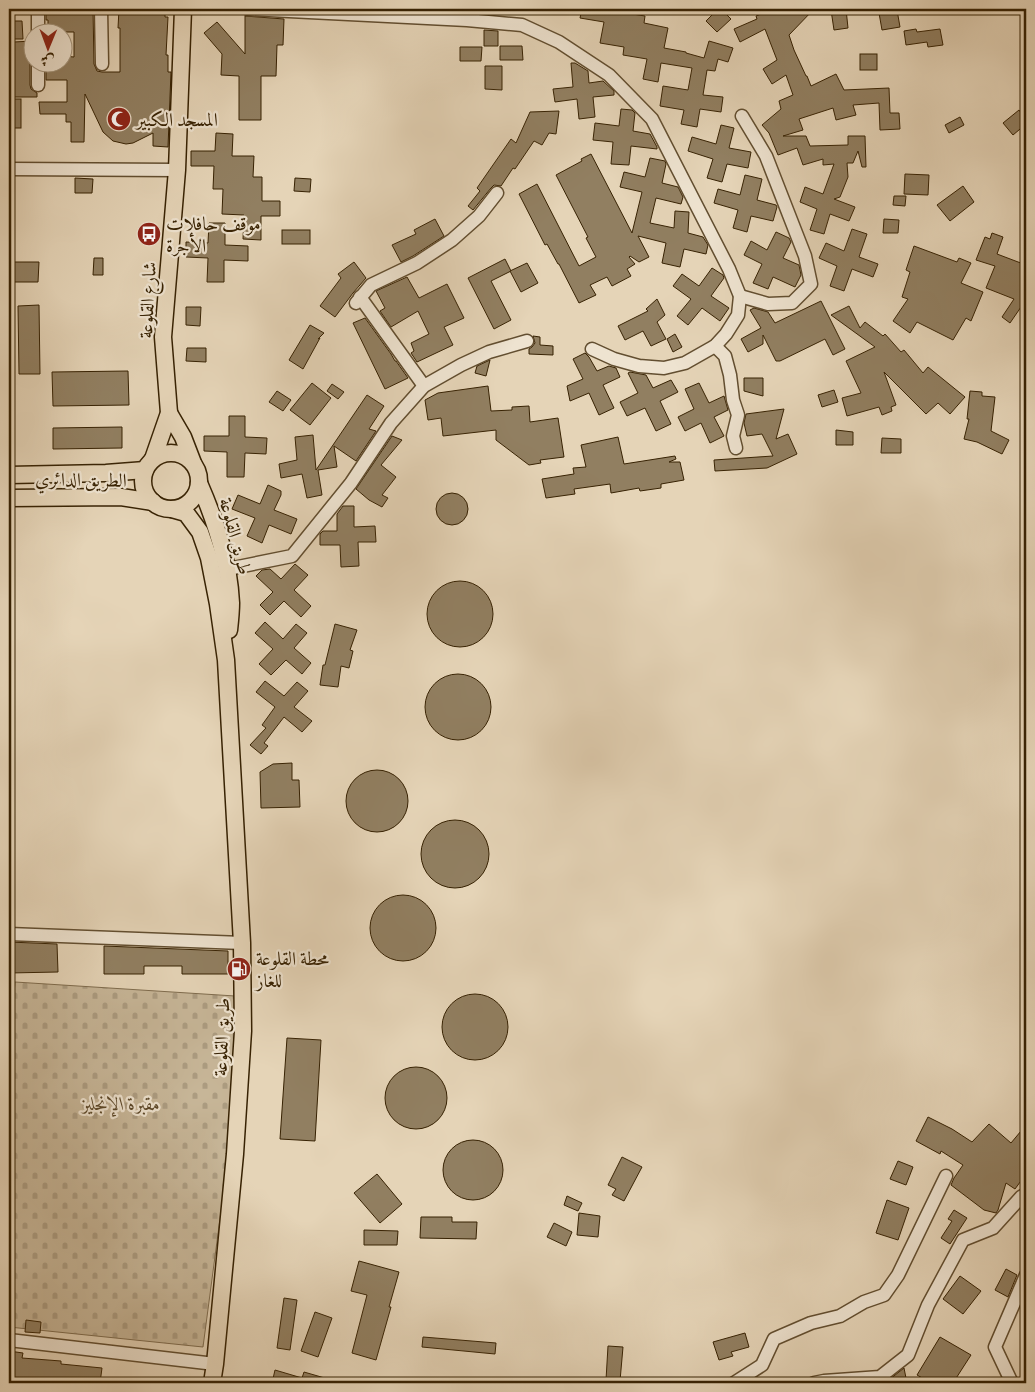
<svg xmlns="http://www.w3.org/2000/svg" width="1035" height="1392" viewBox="0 0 1035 1392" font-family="'EB Garamond',Amiri,serif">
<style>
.cemetery{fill:url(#cemetery-stones);stroke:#7f6c4e}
.building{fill:#917f61;stroke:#372203}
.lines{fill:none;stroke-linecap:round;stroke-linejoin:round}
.minor-casing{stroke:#624e30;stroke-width:15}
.major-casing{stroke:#372203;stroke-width:19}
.minor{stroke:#eee3d0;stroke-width:12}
.major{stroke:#e5d4b7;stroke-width:16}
.labels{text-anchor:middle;stroke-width:4.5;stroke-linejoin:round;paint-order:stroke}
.poi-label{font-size:19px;fill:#372203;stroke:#eee3d0;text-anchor:start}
.street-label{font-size:19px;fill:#372203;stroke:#eee3d0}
.park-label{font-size:19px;font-style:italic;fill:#5b4728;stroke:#eee3d0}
</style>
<defs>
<pattern id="cemetery-stones" width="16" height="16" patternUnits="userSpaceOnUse" patternTransform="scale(1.25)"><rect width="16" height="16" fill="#c7b698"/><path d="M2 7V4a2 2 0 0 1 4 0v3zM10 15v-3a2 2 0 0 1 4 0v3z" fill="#ac9c81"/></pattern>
</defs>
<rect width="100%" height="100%" fill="#e5d4b7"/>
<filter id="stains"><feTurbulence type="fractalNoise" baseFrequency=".004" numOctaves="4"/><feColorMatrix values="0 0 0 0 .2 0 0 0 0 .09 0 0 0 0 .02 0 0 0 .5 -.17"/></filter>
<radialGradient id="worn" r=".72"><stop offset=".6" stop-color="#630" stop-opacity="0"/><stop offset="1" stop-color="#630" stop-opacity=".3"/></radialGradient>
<!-- cemetery -->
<polygon class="cemetery" points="15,982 235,996 236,1042 227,1166 203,1347 9,1327 9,1053"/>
<!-- building -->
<g class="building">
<polygon points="46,9 93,9 94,64 97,71 102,72 120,72 120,28 118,28 119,9 165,9 165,17 168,17 166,55 168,55 168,72 171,72 168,147 153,146 153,133 133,143 126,144 113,141 103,132 85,94 84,142 71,142 71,122 66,122 66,114 40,114 39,102 67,102 67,80 46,80 46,62 62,62 62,56 74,57 74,32 48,32 48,20 46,20"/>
<polygon points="582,9 621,9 620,12 645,16 644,23 668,28 664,48 686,52 686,53 704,58 709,41 733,48 728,62 718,59 715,71 707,70 703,95 723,97 721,112 700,109 697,127 681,124 684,110 660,106 663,86 688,90 692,68 661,63 658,82 643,79 647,59 623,55 624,47 600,43 604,22 580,18"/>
<polygon points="718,9 721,9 731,19 717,32 706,21"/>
<polygon points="765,9 814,9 789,35 794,50 806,76 807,76 811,86 836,74 844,90 889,88 890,113 899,113 900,129 880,130 879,103 853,105 856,115 836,120 833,108 799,119 803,130 783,136 806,136 810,146 848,145 848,136 865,136 866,167 862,167 858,151 853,163 847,163 848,177 840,197 834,199 855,207 849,221 830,214 824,234 810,230 817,209 800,202 805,187 823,194 834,164 823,165 823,159 803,165 797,148 778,155 769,133 762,125 781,109 779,101 793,95 786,75 772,84 763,69 777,60 765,29 740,42 734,29 757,19 756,16 766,12"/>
<polygon points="846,9 848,28 834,30 831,10"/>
<polygon points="897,10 900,27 882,30 879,13"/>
<polygon points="245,16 284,19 283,45 277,45 276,76 261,76 261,120 239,120 239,76 221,75 222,54 204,33 217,22 245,54"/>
<polygon points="11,21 22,21 23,39 11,39"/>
<polygon points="916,29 917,32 940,29 943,45 928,47 927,42 906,45 904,31"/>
<polygon points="484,30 498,31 498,46 484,46"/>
<polygon points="32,41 32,56 30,62 30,85 31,89 37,93 37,97 13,97 14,42"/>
<polygon points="500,46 522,46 523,60 500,60"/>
<polygon points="460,47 482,47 481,61 460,61"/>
<rect x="860" y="54" width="17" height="16"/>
<polygon points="571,63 575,63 588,71 589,83 603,81 614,91 614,95 593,97 595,117 579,119 577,99 555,102 553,89 573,87"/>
<polygon points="485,66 502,66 502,90 485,89"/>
<rect x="9" y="99" width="12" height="29"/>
<polygon points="621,109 632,110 635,113 633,131 650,134 657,147 657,149 631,146 629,165 611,164 613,142 593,140 595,123 619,126"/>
<polygon points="1019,110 1026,120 1026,124 1013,135 1003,123"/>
<polygon points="559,111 556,134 549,133 542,145 534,141 515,169 513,168 501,186 494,185 491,188 473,210 468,206 480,191 477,188 511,139 516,143 530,112"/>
<polygon points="960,117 964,125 949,133 945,125"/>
<polygon points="721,125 734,128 729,148 751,152 748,168 727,164 722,182 707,178 713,159 688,151 692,137 716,144"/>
<polygon points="216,133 233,134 232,156 254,156 253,177 262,177 262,201 280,201 280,216 261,216 261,240 243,239 244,215 222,214 223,189 213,189 214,166 191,166 191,151 215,151"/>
<polygon points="591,154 632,233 642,192 620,187 624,172 645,177 650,158 665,161 666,164 662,183 678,187 683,197 681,204 656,198 650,223 674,228 675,211 689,212 688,233 703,237 708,245 706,254 684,249 680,267 662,263 666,243 638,236 649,257 639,262 630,256 629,257 635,264 627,269 631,276 612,286 607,277 590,285 596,295 579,303 559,264 558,264 547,244 545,245 519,194 537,184 579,266 596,257 586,238 588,237 556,175 582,161 581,159"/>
<polygon points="905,174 929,175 928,195 904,194"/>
<polygon points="745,175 762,179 757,200 776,205 777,207 773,221 751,216 747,232 733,228 738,210 714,203 718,189 740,195"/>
<polygon points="75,178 93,179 92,193 75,193"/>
<polygon points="295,178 311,179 310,192 294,191"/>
<polygon points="963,186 974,202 950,221 937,205"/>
<polygon points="894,196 906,196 905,206 893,205"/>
<polygon points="435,219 444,236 413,256 401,262 392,245 416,234 414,230"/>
<polygon points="884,219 899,220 898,233 883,233"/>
<polygon points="209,223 225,223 225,245 248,246 248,261 224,260 224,282 207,282 208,258 186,257 186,242 208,243"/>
<polygon points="852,229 867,234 859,257 878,264 873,277 852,269 844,291 830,286 837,266 819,258 826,243 844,251"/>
<rect x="282" y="230" width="28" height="14"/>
<polygon points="776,232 789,238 791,242 783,258 799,265 801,275 795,287 773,277 768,289 753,283 762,264 744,255 751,241 767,250"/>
<polygon points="992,233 1003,237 997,254 1026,265 1026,311 1021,307 1010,323 1002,317 1014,299 986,288 995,266 976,260 985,237 990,239"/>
<polygon points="914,246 957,262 959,258 971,263 961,283 983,292 971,321 966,318 953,340 917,322 910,333 893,321 908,299 902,297 910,272 906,270"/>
<polygon points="94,258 103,258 103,275 93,275"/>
<polygon points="505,259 511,271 491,281 511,320 494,329 468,278"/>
<polygon points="9,262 39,262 38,282 9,282"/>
<polygon points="354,262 366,278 353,293 335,317 320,306 341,278 338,274"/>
<polygon points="527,263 538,283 521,292 510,271"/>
<polygon points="712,268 723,275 724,278 711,296 729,308 720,321 702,308 688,325 677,316 691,299 673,286 682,274 699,286"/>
<polygon points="407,277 419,298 447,284 464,318 444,327 453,345 417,362 411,353 414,351 411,343 429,334 418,311 391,327 380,311 385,308 376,291"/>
<polygon points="657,299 665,315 657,322 666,339 651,346 643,331 625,340 618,326 648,311 646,309"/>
<polygon points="821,301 845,349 833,355 825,339 780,361 776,361 763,335 763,344 748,352 741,339 761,328 750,310 754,308 768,312 775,323"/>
<polygon points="39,305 40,374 19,374 18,306"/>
<polygon points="849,306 860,328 865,322 883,336 885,334 901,352 904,350 923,373 928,367 965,397 950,414 938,403 926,414 884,372 896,405 891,407 892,411 882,415 879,407 847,416 842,398 861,393 846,361 875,347 831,315"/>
<polygon points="186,307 201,307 200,326 186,325"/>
<polygon points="365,318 391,354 395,361 396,361 408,378 385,389 353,323"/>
<polygon points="310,325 324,333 318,339 320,338 303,369 289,360"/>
<polygon points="675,334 682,347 673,352 667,339"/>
<polygon points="533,336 540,337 540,345 553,346 553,355 529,354 529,349 532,347 535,343"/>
<polygon points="187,348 206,348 206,362 186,361"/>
<polygon points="585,353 589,357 597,371 609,366 616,368 620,377 603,385 614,408 599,415 589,393 570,401 567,386 583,379 573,359"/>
<polygon points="490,360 486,376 475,373 477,366"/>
<polygon points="128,371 129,405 53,406 52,372"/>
<polygon points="630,372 646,375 653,388 671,380 678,392 660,401 671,424 656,431 645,408 627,416 620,402 638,393 628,373"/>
<polygon points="744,378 763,378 763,396 744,391"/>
<polygon points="312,383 331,398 310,425 290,410"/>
<polygon points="699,383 709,403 724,396 728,410 714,417 724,436 710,443 701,423 685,431 678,417 694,409 685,389"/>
<polygon points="332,384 344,392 338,399 327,391"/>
<polygon points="488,386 491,411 512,410 512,407 529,406 530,422 558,418 564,457 540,460 541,463 529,465 496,440 496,430 443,436 441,418 428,420 425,400 438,393"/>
<polygon points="834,390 838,402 822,407 818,395"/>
<polygon points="277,391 291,400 283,411 269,402"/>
<polygon points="970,391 982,392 982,396 995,397 991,431 1009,440 1002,454 977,442 964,439 969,419 967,419"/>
<polygon points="367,395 384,406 369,429 376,431 356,461 334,446 337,467 318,470 322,495 307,498 302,474 281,478 279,464 297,460 295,437 313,435 316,470"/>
<polygon points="784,409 776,439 788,434 797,454 767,468 715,471 714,460 773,456 762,434 747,436 744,423 746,414"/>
<polygon points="229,416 245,416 245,437 267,438 266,454 245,453 244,477 227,477 227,452 204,451 204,436 229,436"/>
<polygon points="122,427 122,448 53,449 53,428"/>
<polygon points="836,430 853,432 853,445 836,445"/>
<polygon points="392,436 402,440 381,465 396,477 382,495 388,498 382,507 369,500 356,489"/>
<polygon points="618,437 624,464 675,456 676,459 669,462 680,462 684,480 661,484 661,488 640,491 639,488 611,493 610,484 574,489 575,494 546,498 542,479 574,474 573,468 586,467 581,445"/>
<polygon points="882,438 901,439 901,453 881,453"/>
<polygon points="268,485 281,491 281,495 274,510 297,519 291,534 269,525 262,543 247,536 255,518 232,509 238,495 260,504"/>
<circle cx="452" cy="509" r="16"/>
<polygon points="343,506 354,506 354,527 375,526 376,542 358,542 359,566 341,567 340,545 320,545 320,534 323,531 337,531 337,514"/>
<polygon points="295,564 308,575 294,590 311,606 301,617 284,601 270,615 260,605 273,592 256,576 262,570 270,569 281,579"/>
<circle cx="460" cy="614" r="33"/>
<polygon points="265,622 283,639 296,624 307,633 294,648 311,663 302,674 286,660 271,675 259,664 273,649 255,633"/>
<polygon points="335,624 357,630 350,650 353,651 349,668 341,666 338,687 320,685 323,665 325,665"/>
<circle cx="458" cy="707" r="33"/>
<polygon points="265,681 284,696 297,682 308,691 294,707 312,721 302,732 284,717 264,743 268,746 261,754 250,745 266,728 262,725 275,707 256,692"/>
<polygon points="292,763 292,780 299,780 300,807 261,808 260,772 273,764"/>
<circle cx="377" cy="801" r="31"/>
<circle cx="455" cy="854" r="34"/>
<circle cx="403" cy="928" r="33"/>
<polygon points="9,942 57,944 58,972 9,973"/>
<polygon points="104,946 228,951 228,974 182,974 182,966 144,966 144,974 104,974"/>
<circle cx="475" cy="1027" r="33"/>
<polygon points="287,1038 321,1040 315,1141 280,1139"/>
<circle cx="416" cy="1098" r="31"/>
<polygon points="928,1117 952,1129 972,1142 989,1124 1011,1143 1026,1125 1026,1174 1015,1189 1006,1183 998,1210 996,1213 984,1210 951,1185 954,1178 963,1165 941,1151 940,1154 916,1141"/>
<circle cx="473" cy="1170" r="30"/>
<polygon points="622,1157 642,1167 624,1201 612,1195 616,1189 608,1185"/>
<polygon points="898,1161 913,1167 906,1185 890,1179"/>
<polygon points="377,1174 402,1204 380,1223 354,1193"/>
<polygon points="567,1196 582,1203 578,1211 564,1205"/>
<polygon points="887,1200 909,1208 898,1240 876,1233"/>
<polygon points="954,1210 967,1218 950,1244 941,1238 952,1221 948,1219"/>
<polygon points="579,1213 600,1216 598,1237 577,1235"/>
<polygon points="421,1217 452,1217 452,1222 477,1222 476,1239 420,1238"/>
<polygon points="554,1223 572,1232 566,1246 547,1237"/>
<polygon points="364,1230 398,1231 397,1245 364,1245"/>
<polygon points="359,1261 399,1272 389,1307 391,1307 376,1360 352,1353 367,1295 351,1291"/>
<polygon points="1006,1269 1017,1275 1008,1297 995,1290"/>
<polygon points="960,1276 981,1291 963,1314 943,1299"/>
<polygon points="284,1298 297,1300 290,1350 277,1348"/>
<polygon points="315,1312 332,1318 318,1357 301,1351"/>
<polygon points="26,1320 41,1322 40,1333 25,1332"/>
<polygon points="745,1333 749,1347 731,1352 733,1356 719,1360 713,1342"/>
<polygon points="423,1337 496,1343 495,1354 422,1347"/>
<polygon points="940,1337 971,1355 953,1383 931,1383 917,1375"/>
<polygon points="608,1346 623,1347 620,1381 606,1380"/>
<polygon points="9,1351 23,1353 22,1358 61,1361 61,1364 102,1368 100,1383 9,1382"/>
<polygon points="904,1368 907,1383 885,1383"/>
<polygon points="275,1370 302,1378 304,1372 335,1381 334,1383 272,1383"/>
</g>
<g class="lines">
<!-- minor casing -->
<g class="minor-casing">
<g id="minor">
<polyline points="38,9 38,32"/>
<polyline points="101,9 102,64"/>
<polyline points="248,9 467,20 522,25 559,42 609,75 652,119 729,269 740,296 738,315 726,334 715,346 685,363 664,368 639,366 614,359 592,349"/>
<polyline points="38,62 38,85"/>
<polyline points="9,169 177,170"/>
<polyline points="740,296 768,304 792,303 811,284 805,256 766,156 742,116"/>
<polyline points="360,297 424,386"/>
<polyline points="356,303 371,285 417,263 452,240 479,216 497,193"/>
<polyline points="715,346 725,356 730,375 733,400 738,415 733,436 736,448"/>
<polyline points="228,569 292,556 351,483 391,423 424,386 461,365 489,352 527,341"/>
<polyline points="9,934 242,943"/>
<polyline points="9,1340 215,1364"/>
<polyline points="734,1383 762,1365 774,1339 811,1323 840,1316 864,1302 884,1295 898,1275 946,1176"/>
<polyline points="814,1383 824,1381 880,1377 908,1355 928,1305 963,1240 993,1228 1021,1197 1026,1194"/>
<polyline points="1012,1383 995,1347 1026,1275"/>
</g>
</g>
<!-- major casing -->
<g class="major-casing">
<g id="major">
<polyline points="169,413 183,437 193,463"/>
<circle cx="171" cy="481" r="28"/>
<polyline points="153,459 169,413 163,337 177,170 183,9"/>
<polyline points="9,475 106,473 145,470"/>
<path d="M199 483C216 522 229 561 231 603 231 612 230 621 229 630"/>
<polyline points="9,498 121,497 153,502"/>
<polyline points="172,509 186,513 200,532 209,558 218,604 226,660 242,943 243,1031 235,1154 215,1364 212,1383"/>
</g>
</g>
<!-- minor -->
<use href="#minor" class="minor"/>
<!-- major -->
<use href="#major" class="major"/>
</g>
<!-- icons -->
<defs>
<g id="mosque-disc" transform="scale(1.25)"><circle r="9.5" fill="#8f2418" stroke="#eee3d0"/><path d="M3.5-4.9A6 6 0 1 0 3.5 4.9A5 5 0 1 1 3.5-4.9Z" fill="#fff"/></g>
<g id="bus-disc" transform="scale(1.25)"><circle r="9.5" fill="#8f2418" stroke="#eee3d0"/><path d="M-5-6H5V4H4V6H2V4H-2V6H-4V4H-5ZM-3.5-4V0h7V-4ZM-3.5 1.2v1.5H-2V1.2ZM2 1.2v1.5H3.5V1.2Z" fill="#fff"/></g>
<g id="fuel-disc" transform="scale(1.25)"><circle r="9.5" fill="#8f2418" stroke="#eee3d0"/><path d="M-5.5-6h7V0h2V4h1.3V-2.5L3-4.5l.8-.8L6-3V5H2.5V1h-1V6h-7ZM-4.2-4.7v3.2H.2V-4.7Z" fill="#fff"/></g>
</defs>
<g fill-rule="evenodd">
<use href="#mosque-disc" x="119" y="119"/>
<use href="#bus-disc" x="149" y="234"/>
<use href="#fuel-disc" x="239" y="969"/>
</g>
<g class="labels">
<!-- poi labels -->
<g class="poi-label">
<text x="136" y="126">المسجد الكبير</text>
<text x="166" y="230">موقف حافلات<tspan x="166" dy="22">الأجرة</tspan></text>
<text x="256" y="965">محطة القلوعة<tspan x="256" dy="22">للغاز</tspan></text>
</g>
<!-- street labels -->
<g class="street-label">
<text transform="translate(147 300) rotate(-87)" y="7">شارع القلوعة</text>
<text transform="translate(81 479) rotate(1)" y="7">الطريق الدائري</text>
<text transform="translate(236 536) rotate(75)" y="7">طريق القلوعة</text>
<text transform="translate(221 1037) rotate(-88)" y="7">طريق القلوعة</text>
</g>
<!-- park labels -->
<g class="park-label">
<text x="121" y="1110">مقبرة الإنجليز</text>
</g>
</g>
<!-- margin -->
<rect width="1035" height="1392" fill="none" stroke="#e5d4b7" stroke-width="30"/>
<rect x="10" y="10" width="1015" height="1372" fill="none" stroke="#372203" stroke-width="2.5"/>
<rect x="15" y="15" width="1005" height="1362" fill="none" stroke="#372203"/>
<!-- north arrow -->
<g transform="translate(48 48) rotate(181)"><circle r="24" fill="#eee3d0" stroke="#a5967e"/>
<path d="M0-4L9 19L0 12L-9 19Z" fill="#8f2418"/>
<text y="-8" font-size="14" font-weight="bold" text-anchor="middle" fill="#372203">ش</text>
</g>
<rect width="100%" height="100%" filter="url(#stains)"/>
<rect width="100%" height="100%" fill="url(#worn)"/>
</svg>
